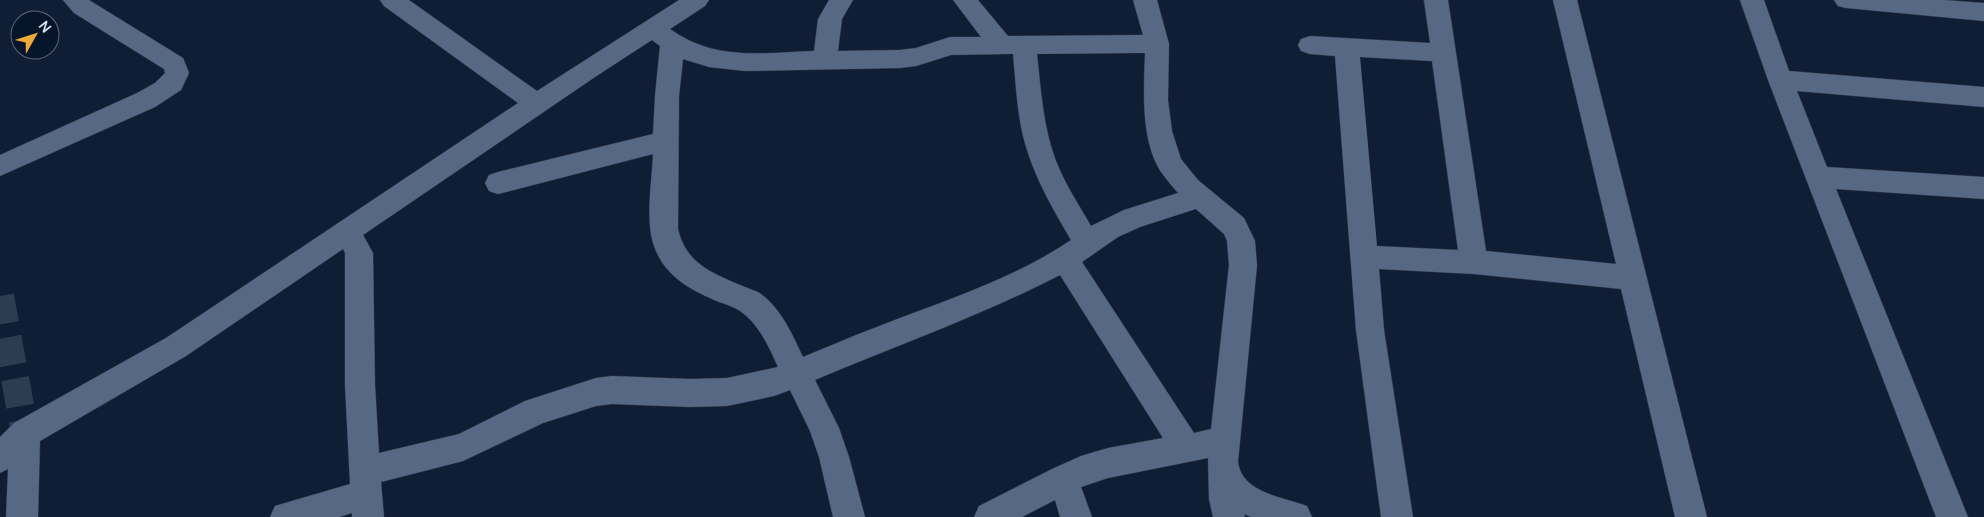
<svg xmlns="http://www.w3.org/2000/svg" width="1984" height="517" viewBox="0 0 1984 517" font-family="Manrope,sans-serif">
<style>
.lines{fill:none;stroke-linecap:round;stroke-linejoin:round}
.minor-tunnel{stroke:#2e3c52;stroke-width:28;stroke-dasharray:28 14;stroke-linecap:butt}
.minor-casing{stroke:#30384b;stroke-width:1}
.minor{fill:#566883;fill-rule:evenodd}
</style>
<rect width="100%" height="100%" fill="#101e35"/>
<g class="lines">
<!-- minor-tunnel -->
<polyline class="minor-tunnel" points="0,296 25,433"/>
<!-- minor casing -->
<g class="minor-casing">
<g id="minor">
<polygon points="63,0 89,0 183,58 189,73 181,90 155,107 0,176 0,155 137,93 155,83 165,73 164,69 74,13"/>
<path d="M380 0H409L537 91 679 0H709L705 6 670 29C715 61 761 53 814 51L818 19 829 0H853L842 19 838 51 900 50 916 48 950 37H981L953 0H978L1008 36 1143 35 1133 0H1157L1169 44 1168 100 1172 131 1181 159 1198 180 1244 218 1255 241 1257 265 1238 462C1242 493 1283 497 1307 506L1312 517H1251L1244 514 1245 517H1213L1209 499 1208 458 1108 478 1081 487 1092 517H1060L1055 500 1022 517H974L979 506 1052 469 1081 456 1108 448 1163 438 1060 275C981 316 897 345 815 380L839 428 849 457 865 517H833L819 457 810 431 790 390 774 396 727 406 690 407 612 404 596 406 543 423 463 461 381 482 384 517H352V513L339 517H270L275 506 350 484 345 385V253L343 249 186 356 40 441 38 517H6L8 469 0 473V437L14 423 166 338 518 103 384 6ZM652 40 660 46 655 96 653 134 498 172 489 175 485 183 489 191 498 194 653 154C652 181 645 221 654 246 665 277 691 290 719 302 726 304 734 307 740 311 759 324 769 347 778 367L727 378 690 379 612 376 596 378 525 401 459 434 379 453 375 385 373 253 363 235 595 77ZM1145 53C1144 90 1140 139 1161 172 1166 179 1172 186 1178 193L1124 210 1091 226C1079 205 1065 184 1056 161 1043 127 1041 90 1037 54ZM1013 54C1016 86 1017 119 1027 150 1037 182 1054 211 1071 240 1012 280 943 301 877 327 852 336 828 347 803 357 792 334 782 310 761 294 755 290 746 288 740 285 710 272 686 263 678 229L679 96 683 59 709 67 745 71 900 68 916 66 951 55ZM1196 209 1224 234 1227 241 1229 265 1211 429 1194 433 1082 262 1118 237 1140 227Z"/>
<path d="M1424 0H1448L1486 251 1616 264 1553 0H1577L1707 517H1675L1621 289 1474 274 1379 269 1384 330 1413 517H1381L1356 330 1335 56 1310 54 1301 51 1298 45 1301 39 1310 36 1430 43ZM1360 57 1432 61 1458 250 1377 246Z"/>
<polygon points="1740,0 1764,0 1789,71 1984,87 1984,107 1797,91 1827,167 1984,177 1984,199 1836,189 1968,517 1936,517 1768,80"/>
<polygon points="1834,0 1944,0 1984,3 1984,21 1846,8 1838,6"/>
</g>
</g>
<!-- minor -->
<use href="#minor" class="minor"/>
</g>
<!-- north arrow -->
<g transform="translate(35 35) rotate(51)"><circle r="24" fill="#07152a" stroke="#5b687a"/>
<path d="M0-4L9 19L0 12L-9 19Z" fill="#ebaa39"/>
<text y="-8" font-size="14" font-weight="bold" text-anchor="middle" fill="#dae4f3">N</text>
</g>
</svg>
